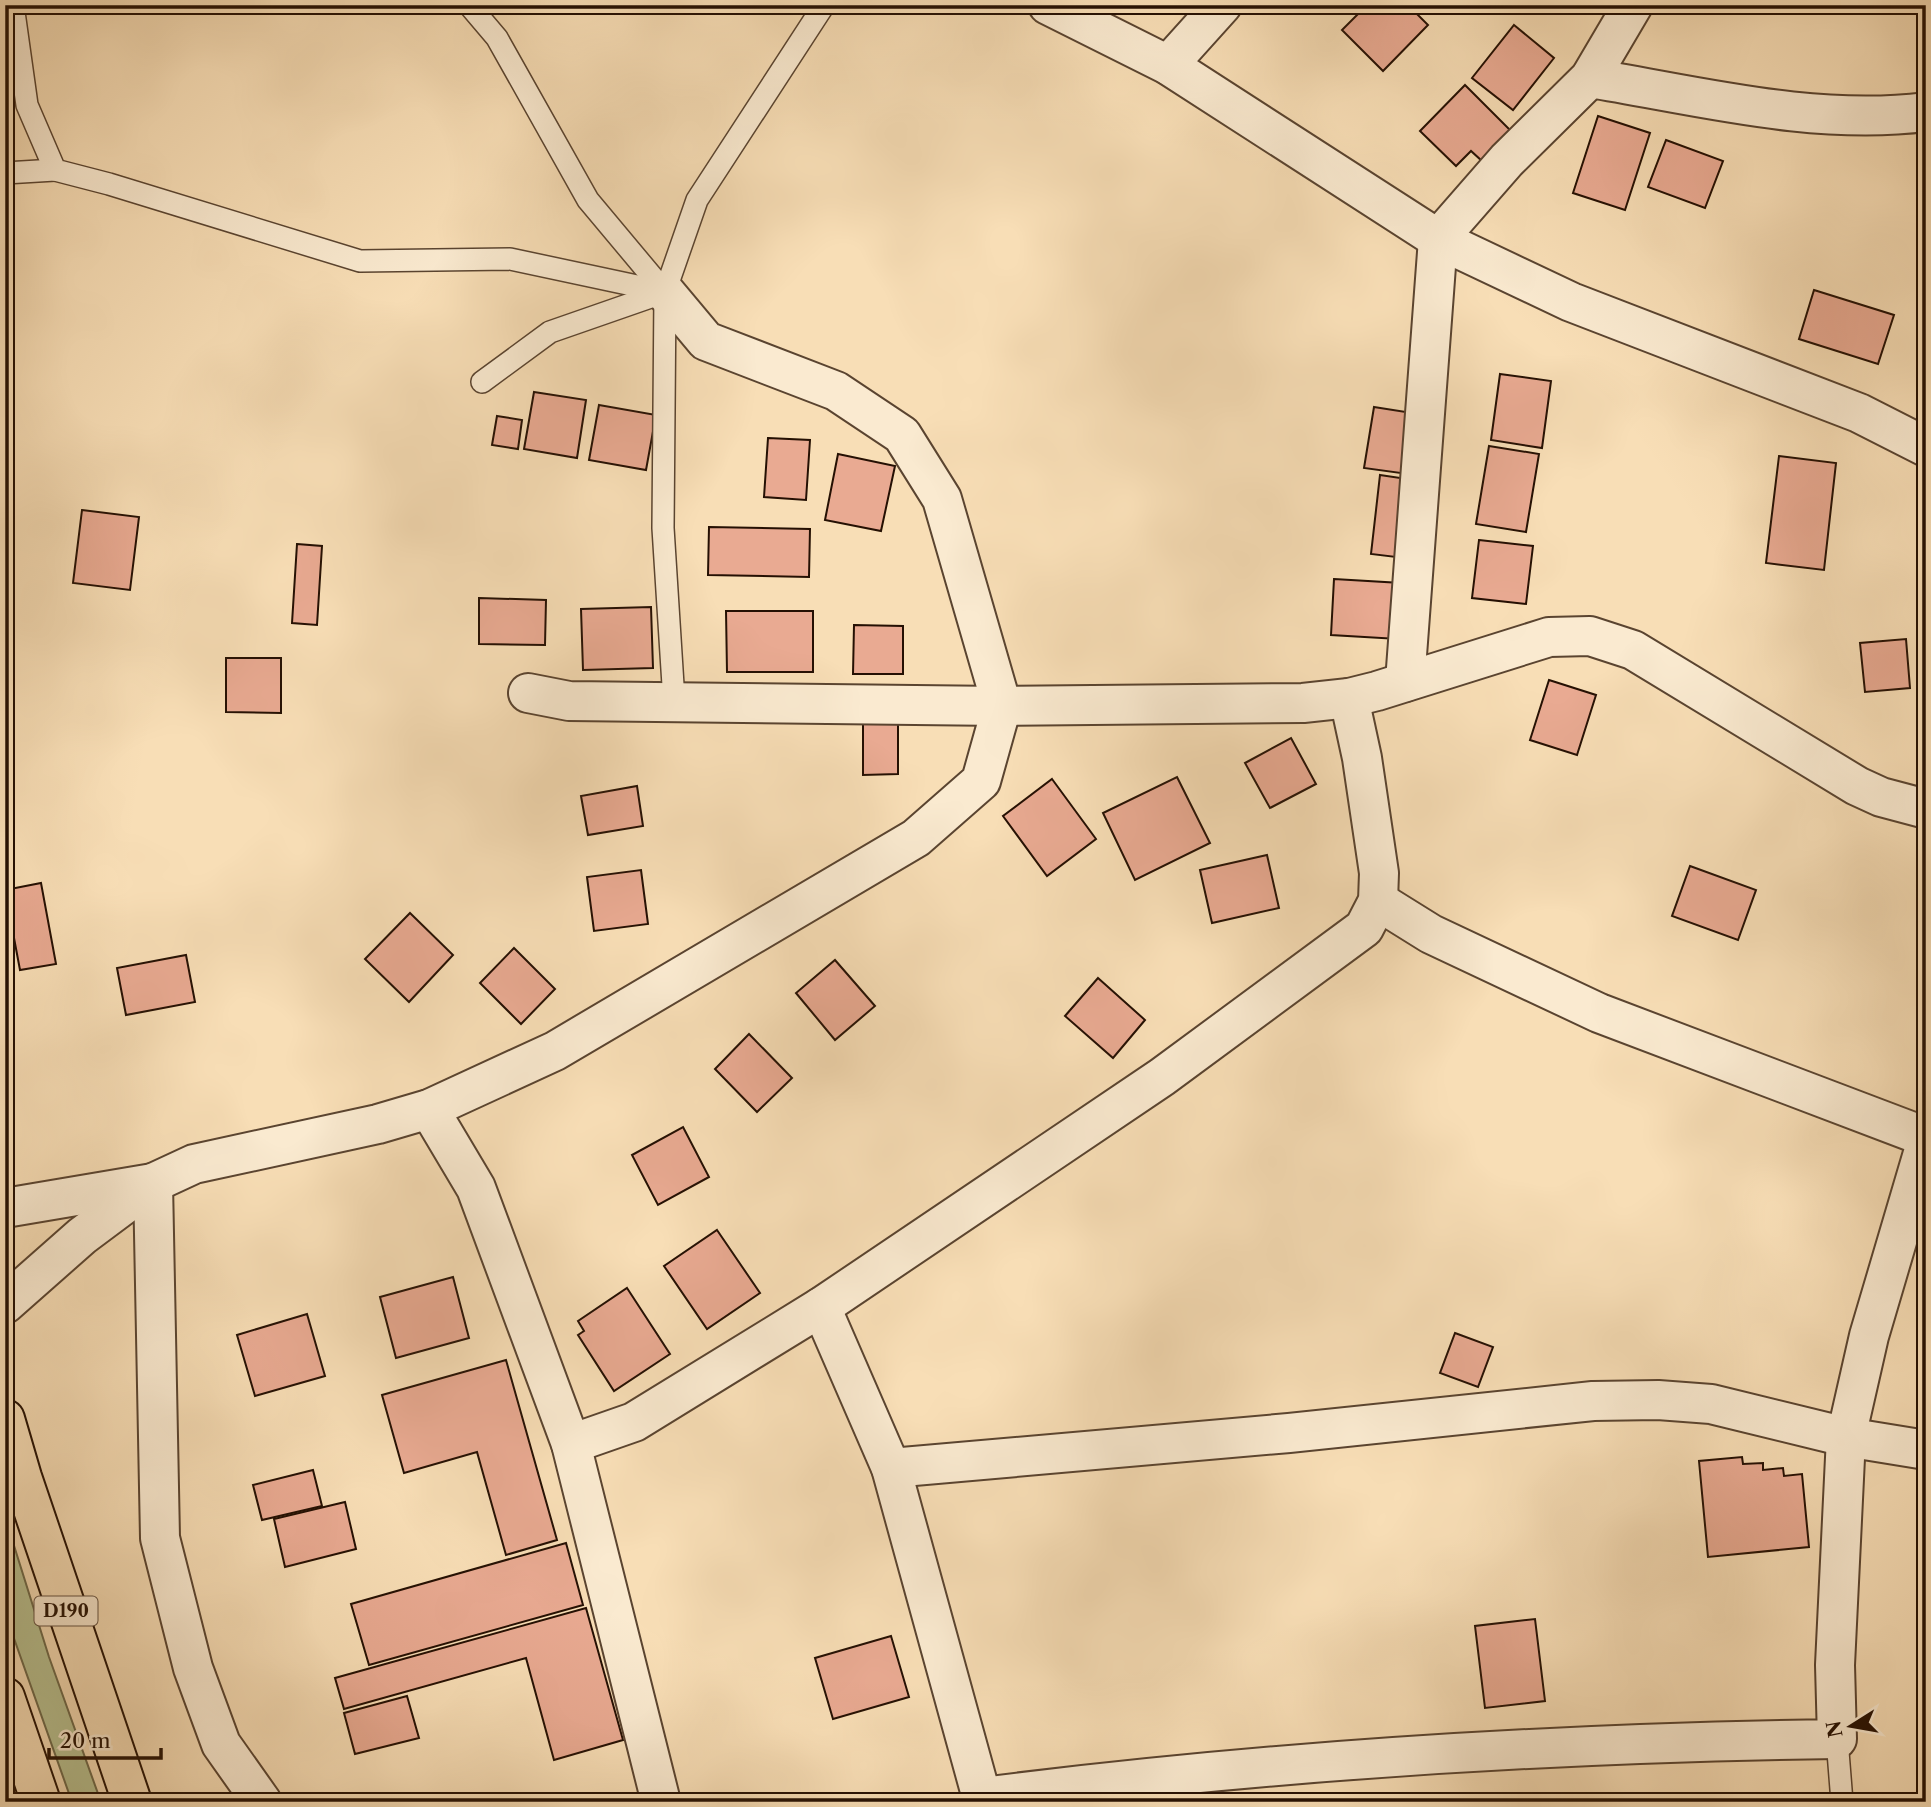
<svg xmlns="http://www.w3.org/2000/svg" width="1931" height="1807" viewBox="0 0 1931 1807" font-family="'Libre Caslon Text',serif">
<style>
.green{fill:#b8c292;stroke:#6e694a;stroke-width:2}
.building{fill:#e9aa92;stroke:#251003;stroke-width:2}
.lines{fill:none;stroke-linecap:round;stroke-linejoin:round}
.lane-casing{stroke:#5a4430;stroke-width:24}
.street-casing{stroke:#5a4430;stroke-width:42}
.highway-casing{stroke:#251003;stroke-width:42}
.lane{stroke:#faead0;stroke-width:21}
.street{stroke:#faead0;stroke-width:38}
.highway{stroke:#f8deb6;stroke-width:38}
.labels{text-anchor:middle;stroke-width:6;stroke-linejoin:round;paint-order:stroke}
.shield{fill:#faead0;stroke:#655140;stroke-width:2}
.shield-label{font-size:18px;font-weight:bold;fill:#251003}
</style>
<rect width="100%" height="100%" fill="#f8deb6"/>
<filter id="stains"><feTurbulence type="fractalNoise" baseFrequency=".00286" numOctaves="4"/><feColorMatrix values="0 0 0 0 .2 0 0 0 0 .09 0 0 0 0 .02 0 0 0 .5 -.17"/></filter>
<radialGradient id="worn" r=".72"><stop offset=".6" stop-color="#630" stop-opacity="0"/><stop offset="1" stop-color="#630" stop-opacity=".3"/></radialGradient>
<!-- green -->
<polygon class="green" points="5,1517 49,1657 101,1802 72,1802 5,1613"/>
<!-- building -->
<g class="building">
<polygon points="1367,5 1408,5 1428,25 1383,71 1342,30"/>
<polygon points="1514,25 1554,58 1513,110 1472,78"/>
<polygon points="1465,85 1511,131 1482,161 1471,151 1456,166 1420,131"/>
<polygon points="1598,116 1650,133 1625,210 1573,193"/>
<polygon points="1666,140 1723,161 1705,208 1648,187"/>
<polygon points="1926,209 1926,277 1919,276"/>
<polygon points="1814,290 1894,315 1878,364 1799,339"/>
<polygon points="1500,374 1551,381 1542,448 1491,440"/>
<polygon points="534,392 586,400 577,458 524,449"/>
<polygon points="599,405 656,415 646,470 589,460"/>
<polygon points="1374,407 1425,415 1415,475 1364,468"/>
<polygon points="497,416 522,420 518,449 492,445"/>
<polygon points="768,438 810,440 806,500 764,497"/>
<polygon points="1489,446 1539,454 1526,532 1476,524"/>
<polygon points="838,454 895,466 881,531 825,520"/>
<polygon points="1779,456 1836,463 1824,570 1766,563"/>
<polygon points="1380,475 1414,480 1404,558 1371,554"/>
<polygon points="82,510 139,517 130,590 73,583"/>
<polygon points="709,527 810,529 809,577 708,575"/>
<polygon points="1479,540 1533,546 1526,604 1472,598"/>
<polygon points="297,544 322,546 317,625 292,623"/>
<polygon points="1334,579 1401,583 1398,639 1331,635"/>
<polygon points="479,598 546,600 545,645 479,644"/>
<polygon points="651,607 653,668 583,670 581,609"/>
<polygon points="726,611 813,611 813,672 727,672"/>
<polygon points="854,625 903,626 903,674 853,674"/>
<polygon points="1906,639 1910,688 1865,692 1860,643"/>
<polygon points="226,658 281,658 281,713 226,712"/>
<polygon points="1549,680 1596,695 1577,755 1530,740"/>
<polygon points="863,718 898,718 898,774 863,775"/>
<polygon points="1291,738 1316,784 1270,808 1245,763"/>
<polygon points="1177,777 1210,843 1135,880 1103,813"/>
<polygon points="1052,779 1096,839 1047,876 1003,816"/>
<polygon points="637,786 643,826 588,835 581,796"/>
<polygon points="1267,855 1279,908 1212,923 1200,870"/>
<polygon points="1690,866 1756,890 1738,940 1672,916"/>
<polygon points="641,870 648,924 594,931 587,877"/>
<polygon points="41,883 56,964 20,970 5,890"/>
<polygon points="410,913 453,955 409,1002 365,959"/>
<polygon points="514,948 555,989 521,1024 480,983"/>
<polygon points="186,955 195,1002 126,1015 117,968"/>
<polygon points="835,960 875,1006 835,1040 796,993"/>
<polygon points="1098,978 1145,1020 1113,1058 1065,1016"/>
<polygon points="749,1034 792,1078 757,1112 715,1069"/>
<polygon points="683,1127 709,1177 658,1205 632,1155"/>
<polygon points="717,1230 760,1293 707,1329 664,1266"/>
<polygon points="453,1277 469,1338 396,1358 380,1297"/>
<polygon points="627,1288 670,1354 614,1391 578,1335 584,1331 578,1321"/>
<polygon points="307,1314 325,1376 255,1396 237,1335"/>
<polygon points="1455,1333 1493,1347 1478,1387 1440,1373"/>
<polygon points="506,1360 557,1540 506,1555 477,1452 404,1473 382,1395"/>
<polygon points="1742,1457 1743,1464 1763,1463 1763,1470 1783,1468 1784,1476 1802,1474 1809,1547 1708,1557 1699,1461"/>
<polygon points="313,1470 322,1506 262,1520 253,1485"/>
<polygon points="345,1502 356,1549 285,1567 274,1519"/>
<polygon points="566,1543 583,1605 369,1665 351,1604"/>
<polygon points="586,1608 623,1740 554,1760 526,1658 344,1709 335,1678"/>
<polygon points="1535,1619 1545,1701 1485,1708 1475,1626"/>
<polygon points="891,1636 909,1697 833,1719 815,1658"/>
<polygon points="407,1696 419,1738 355,1754 344,1713"/>
</g>
<g class="lines">
<!-- lane casing -->
<g class="lane-casing">
<g id="lane">
<polyline points="13,5 27,105 55,170 109,184 360,261 510,259 665,292"/>
<polyline points="469,5 497,38 588,200 665,292 663,528 674,701"/>
<polyline points="5,173 55,170"/>
<polyline points="482,382 550,332 665,292 697,200 824,5"/>
<polyline points="1837,1739 1842,1802"/>
</g>
</g>
<!-- street casing -->
<g class="street-casing">
<g id="street">
<polyline points="1048,5 1168,65 1438,239 1571,302 1859,413 1926,447"/>
<polyline points="1168,65 1222,5"/>
<path d="M1590 78C1700 96 1814 126 1926 112"/>
<polyline points="1405,682 1438,239 1507,160 1590,78 1633,5"/>
<polyline points="528,693 569,701 1002,706 1303,703 1349,698 1377,691 1549,637 1590,636 1633,650 1857,786 1881,797 1926,809"/>
<polyline points="1378,901 1431,934 1599,1013 1926,1137"/>
<polyline points="429,1109 476,1188 571,1444 661,1802"/>
<polyline points="5,1208 153,1183 160,1538 193,1668 221,1744 262,1802"/>
<polyline points="5,1304 82,1236 153,1183 194,1164 378,1124 429,1109 555,1051 916,838 981,781 1002,706 942,499 902,435 836,391 706,341 665,292"/>
<polyline points="821,1307 891,1468 983,1802"/>
<polyline points="571,1444 634,1422 821,1307 1162,1077 1364,928 1378,901 1379,873 1362,758 1349,698"/>
<polyline points="891,1468 1289,1433 1593,1401 1658,1400 1711,1404 1846,1437 1926,1450"/>
<path d="M982 1797C1266 1761 1550 1743 1837 1739L1835 1665 1846 1437 1869 1336 1926 1143"/>
</g>
</g>
<!-- highway casing -->
<g class="highway-casing">
<g id="highway">
<polyline points="5,1419 22,1477 132,1802"/>
<polyline points="5,1697 41,1802"/>
</g>
</g>
<!-- lane -->
<use href="#lane" class="lane"/>
<!-- street -->
<use href="#street" class="street"/>
<!-- highway -->
<use href="#highway" class="highway"/>
</g>
<g class="labels">
<!-- shield labels -->
<rect class="shield" x="34.5" y="1596.5" width="63" height="29" rx="5"/>
<g class="shield-label">
<text x="66" y="1617">D190</text>
</g>
</g>
<!-- margin -->
<rect width="1931" height="1807" fill="none" stroke="#f8deb6" stroke-width="28"/>
<rect x="7" y="7" width="1917" height="1793" fill="none" stroke="#251003" stroke-width="3.5"/>
<rect x="14" y="14" width="1903" height="1779" fill="none" stroke="#251003" stroke-width="2"/>
<!-- north arrow -->
<g transform="translate(1851 1726) rotate(259)" stroke="#faead0" stroke-width="5" paint-order="stroke">
<path d="M0-5L12 26L0 18L-12 26Z" fill="#251003"/>
<text y="-10" font-size="19" font-weight="bold" text-anchor="middle" fill="#251003">N</text>
</g>
<!-- scale -->
<path d="M49 1748v10h112v-10" fill="none" stroke="#251003" stroke-width="3.5"/>
<text x="60" y="1748" font-size="21" fill="#251003" stroke="#faead0" stroke-width="5" paint-order="stroke">20 m</text>
<rect width="100%" height="100%" filter="url(#stains)"/>
<rect width="100%" height="100%" fill="url(#worn)"/>
</svg>
